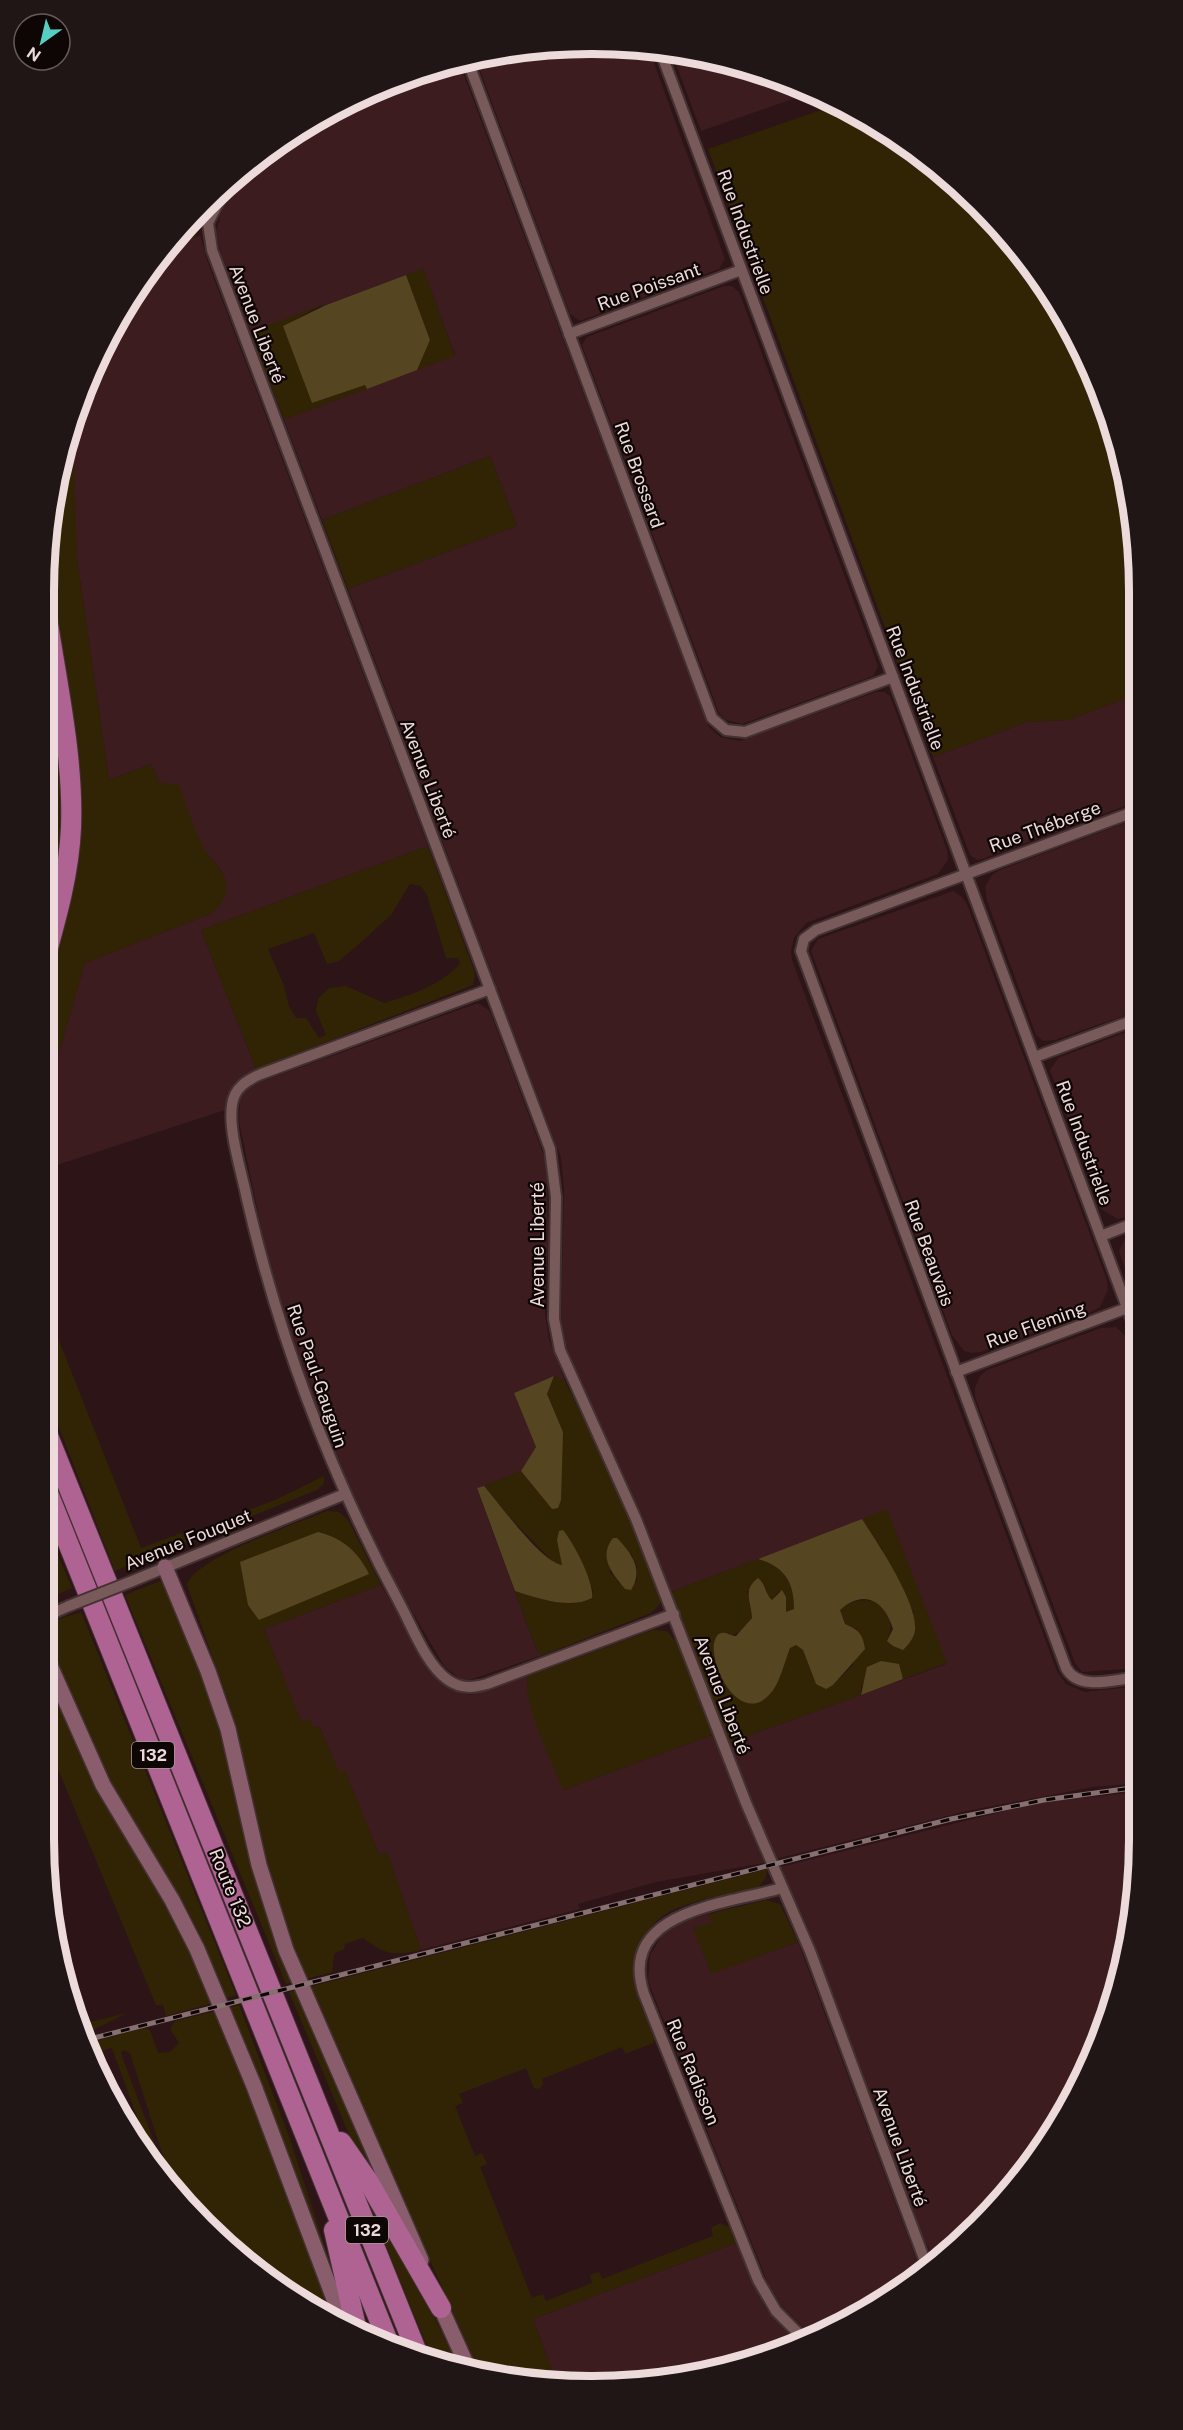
<svg xmlns="http://www.w3.org/2000/svg" width="1183" height="2430" viewBox="0 0 1183 2430" font-family="'Public Sans',sans-serif">
<style>
.built{fill:#3c1c1e}
.green{fill:#312405;fill-rule:evenodd}
.forest{fill:#564521}
.lines{fill:none;stroke-linecap:round;stroke-linejoin:round}
.street-casing{stroke:#443233;stroke-width:14}
.secondary-casing{stroke:#443233;stroke-width:18}
.highway-casing{stroke:#443233;stroke-width:22}
.street{stroke:#795a5b;stroke-width:10}
.secondary{stroke:#895d6c;stroke-width:15}
.highway{stroke:#af6392;stroke-width:20}
.rail-casing{stroke:#867071;stroke-width:5}
.rail{stroke:#0e0505;stroke-width:3;stroke-dasharray:9;stroke-linecap:butt}
.street-bridge-casing{stroke:#443233;stroke-width:14;stroke-linecap:butt}
.street-bridge{stroke:#795a5b;stroke-width:10}
.labels{text-anchor:middle;stroke-width:4.5;stroke-linejoin:round;paint-order:stroke}
.shield{fill:#0e0505;stroke:#aa9b9b;stroke-width:1.5}
.shield-label{font-size:16px;font-weight:bold;fill:#eddbdb}
.street-label{font-size:18px;fill:#eddbdb;stroke:#0e0505}
.rim{fill:none;stroke:#eddbdb;stroke-width:8}
</style>
<rect width="100%" height="100%" fill="#2d1416"/>
<!-- built -->
<g class="built">
<polygon points="592,44 649,49 725,259 719,269 580,321 570,314 475,57"/>
<polygon points="671,51 699,54 802,85 813,92 701,131"/>
<polygon points="459,62 708,726 720,737 740,741 876,692 885,692 890,696 947,850 948,860 938,874 806,923 794,938 791,951 792,960 1057,1671 1066,1684 1085,1692 1139,1686 1139,1783 1093,1787 967,1811 776,1859 728,1743 946,1664 887,1510 671,1592 645,1522 569,1356 564,1338 561,1317 564,1189 561,1158 348,589 517,526 490,456 322,520 283,417 288,418 455,355 423,269 262,328 253,338 221,254 216,231 223,207 247,169 287,136 382,85"/>
<polygon points="200,235 207,260 428,846 201,930 256,1069 245,1074 231,1089 225,1110 48,1168 47,1093 85,963 210,914 226,882 221,870 206,852 159,782 151,764 109,780 77,559 75,522 73,423 91,392 96,361 136,287 167,250"/>
<polygon points="724,286 732,286 739,292 878,666 873,676 742,724 726,720 719,713 582,345 587,337"/>
<polygon points="1135,695 1136,802 982,859 977,860 970,855 933,757 1027,722 1068,720"/>
<polygon points="1136,819 1137,1011 1055,1040 1043,1041 1036,1035 987,901 985,886 993,874 1000,870"/>
<polygon points="953,891 962,897 967,904 1107,1280 1108,1290 1100,1307 1091,1312 981,1352 972,1353 964,1351 952,1335 811,951 818,939"/>
<polygon points="478,1003 489,1010 492,1017 547,1164 548,1241 545,1314 549,1339 565,1381 554,1376 514,1393 536,1447 521,1471 477,1489 537,1651 543,1655 469,1680 460,1679 444,1666 396,1584 339,1465 311,1396 285,1318 262,1232 239,1121 240,1100 245,1091 260,1082"/>
<polygon points="1137,1028 1137,1215 1118,1219 1101,1209 1050,1070 1058,1058"/>
<polygon points="1137,1232 1138,1306 1119,1251 1125,1239"/>
<polygon points="1116,1327 1129,1339 1138,1364 1139,1668 1082,1672 1075,1663 975,1397 975,1388 980,1376 987,1370 1101,1328"/>
<polygon points="381,1585 430,1671 448,1688 470,1695 528,1676 527,1685 563,1790 712,1735 764,1863 656,1882 578,1904 580,1909 421,1950 387,1853 379,1855 345,1771 339,1773 319,1726 313,1728 301,1722 264,1629"/>
<polygon points="1139,1792 1139,1839 1129,1946 1098,2049 1047,2143 1020,2176 946,2250 940,2254 932,2253 924,2240 809,1931 780,1867 1017,1808 1060,1800"/>
<polygon points="709,1914 729,1967 798,1942 918,2264 919,2269 834,2330 812,2336 782,2306 769,2286 648,1981 650,1955 663,1934 672,1925"/>
<polygon points="736,2243 766,2309 797,2341 663,2382 555,2378 533,2319"/>
</g>
<!-- green -->
<g class="green">
<polygon points="836,105 925,157 1026,258 1098,382 1135,520 1135,695 1068,720 1027,722 933,757 708,149"/>
<polygon points="197,213 196,237 167,250"/>
<polygon points="423,268 455,356 417,370 430,340 406,275"/>
<polygon points="323,304 284,326 312,403 365,385 367,389 288,418 283,417 253,338 262,328"/>
<path d="M96 361 91 392 73 423 77 559 109 780 151 764 159 782 179 785C187 806 194 831 206 851 212 862 224 869 226 883 229 897 220 906 210 914L85 963 47 1093 56 1333 141 1548 192 1529 202 1536 115 1571 44 1389V985L53 951 76 759 47 556 54 484 85 381Z"/>
<polygon points="490,456 517,526 348,589 322,520"/>
<polygon points="44,638 65,785 62,853 44,938 44,866 51,817 44,774"/>
<path d="M428 846 475 973 473 985 256 1069 201 930ZM410 884 421 886 427 895 446 958H458L460 964C439 986 413 994 384 1003L346 986 329 988 318 999 316 1011 326 1035 319 1038 306 1018H296L289 1006 283 983 268 949 314 933 327 964 339 961 369 935 391 915Z"/>
<path d="M554 1376 565 1381C601 1452 632 1524 661 1598L660 1604 651 1613 543 1655 537 1651 515 1591C537 1598 570 1610 592 1598L593 1591 588 1577 555 1564 513 1521 484 1486 521 1471 552 1509 563 1432 547 1394ZM631 1553 637 1567V1581L625 1589 609 1571Z"/>
<polygon points="324,1476 324,1483 317,1490 220,1529 218,1522 275,1500"/>
<path d="M887 1509 947 1663 903 1679 898 1664 861 1686V1695L728 1743 671 1592 758 1559C785 1567 794 1581 794 1609L786 1612V1597L779 1591 772 1600 767 1596 766 1588 747 1591 752 1618 744 1630 731 1636 775 1687 790 1648 796 1645 803 1650 816 1684 833 1685 853 1665 857 1629 845 1624 840 1610C866 1587 902 1608 887 1641L914 1613 882 1549 862 1519Z"/>
<path d="M327 1511 339 1512 348 1520 381 1585 264 1629 301 1721 310 1719 313 1728 319 1726 339 1772 345 1770 379 1855 387 1852 421 1950C393 1956 386 1955 363 1938L345 1944 344 1949 334 1954 332 1972 306 1979 279 1909 261 1844 231 1709 187 1585C193 1559 300 1522 327 1511Z"/>
<polygon points="44,1523 72,1588 54,1596 44,1579"/>
<polygon points="160,1581 166,1584 217,1714 294,1982 286,1984 125,1595"/>
<path d="M81 1612 236 1995 224 1999 82 1731 44 1638C42 1620 69 1617 81 1612Z"/>
<path d="M653 1630 667 1631 677 1643 712 1735 563 1790C552 1761 522 1706 528 1676Z"/>
<polygon points="44,1672 86,1767 180,1929 213,2003 166,2016 163,2005 156,2005 44,1735"/>
<path d="M767 1869 766 1877 759 1887C734 1893 686 1901 666 1914 639 1931 627 1964 637 1995 641 2009 649 2023 655 2037L653 2043 625 2054 622 2047 542 2079 543 2084 540 2089 534 2088 526 2068 459 2094 463 2103 455 2106 475 2156 482 2153 487 2164 480 2167 532 2298 543 2294 546 2301 592 2283 590 2275 599 2272 602 2279 713 2236 711 2228 720 2223 729 2227 736 2243 533 2319 555 2378 481 2375 309 1987Z"/>
<polygon points="766,1900 780,1904 798,1942 711,1974 693,1928 712,1923 709,1914"/>
<polygon points="297,1990 403,2228 352,2141 289,1992"/>
<polygon points="239,2005 291,2142 347,2315 227,2008"/>
<polygon points="216,2011 335,2319 317,2313 230,2250 184,2201 161,2150 130,2053 124,2050 121,2053 124,2062 171,2187 163,2179 143,2133 112,2048 93,2053 88,2043 144,2028 150,2030 158,2053 170,2052 179,2043 170,2029 175,2021"/>
<polygon points="127,2013 83,2035 78,2025"/>
<polygon points="365,2194 425,2299 458,2366 431,2356"/>
</g>
<!-- forest -->
<g class="forest">
<polygon points="406,275 430,340 417,370 367,389 365,385 312,403 283,326 326,305"/>
<polygon points="554,1376 547,1394 563,1432 561,1500 558,1508 552,1509 521,1471 536,1447 514,1393"/>
<path d="M484 1486C500 1504 540 1561 562 1565L557 1540 559 1531 563 1530C573 1542 595 1583 592 1598 570 1610 537 1598 515 1591L477 1488Z"/>
<path d="M862 1519C877 1542 918 1603 915 1630 914 1638 909 1644 903 1650L893 1646 887 1641 893 1629C885 1601 864 1588 840 1610L845 1624C858 1629 863 1634 865 1649L833 1685 826 1689 816 1684 803 1650 796 1645 790 1648C784 1663 780 1684 769 1695 736 1730 700 1648 719 1634 725 1630 730 1636 736 1636L752 1618C751 1601 742 1590 758 1578 766 1584 765 1594 772 1600L782 1590 786 1597V1612L794 1609C794 1581 784 1567 758 1559Z"/>
<path d="M318 1532C343 1538 358 1552 369 1574L259 1620 248 1605 240 1562Z"/>
<path d="M613 1538H617C632 1554 644 1570 631 1590L625 1589C612 1573 598 1557 613 1538Z"/>
<polygon points="881,1661 899,1664 903,1679 861,1695 867,1667"/>
</g>
<g class="lines">
<!-- street casing -->
<g class="street-casing">
<g id="street">
<polyline points="660,50 1138,1337"/>
<polyline points="467,59 712,718 726,730 745,732 893,677"/>
<polyline points="227,185 208,223 212,250 550,1149 556,1197 554,1319 560,1350 636,1519 746,1803 810,1951 926,2264"/>
<polyline points="569,334 741,270"/>
<path d="M1136 811 816 930 804 939 801 951 1066 1668C1079 1692 1116 1679 1139 1677"/>
<path d="M490 989 261 1074C247 1080 234 1088 232 1105 228 1131 242 1173 247 1199 280 1343 332 1478 402 1608 414 1631 427 1665 448 1680 461 1689 473 1688 487 1684L674 1614"/>
<polyline points="1035,1057 1137,1019"/>
<polyline points="1101,1236 1137,1222"/>
<polyline points="956,1372 1127,1308"/>
<polyline points="130,1582 345,1494"/>
<polyline points="44,1617 69,1606"/>
<path d="M782 1888C728 1904 616 1910 644 1994L758 2280 776 2311 804 2339"/>
<polyline points="60,1940 63,1957"/>
</g>
</g>
<!-- secondary casing -->
<g class="secondary-casing">
<g id="secondary">
<polyline points="165,1567 208,1671 228,1729 259,1865 286,1950 421,2260"/>
<polyline points="44,1652 103,1785 172,1900 197,1949 254,2086 343,2323"/>
<polyline points="437,2299 469,2370"/>
</g>
</g>
<!-- highway casing -->
<g class="highway-casing">
<g id="highway">
<path d="M44 962C56 919 69 874 71 828 74 753 54 671 44 597"/>
<polyline points="44,1426 416,2350"/>
<polyline points="44,1483 387,2339"/>
<polyline points="341,2142 368,2181 441,2308"/>
<polyline points="334,2230 356,2327"/>
</g>
</g>
<!-- street -->
<use href="#street" class="street"/>
<!-- secondary -->
<use href="#secondary" class="secondary"/>
<!-- highway -->
<use href="#highway" class="highway"/>
<!-- rail casing -->
<g class="rail-casing">
<polyline id="rail" points="86,2040 951,1819 1044,1800 1139,1787"/>
</g>
<!-- rail -->
<use href="#rail" class="rail"/>
<!-- street-bridge casing -->
<g class="street-bridge-casing">
<polyline id="street-bridge" points="69,1606 130,1582"/>
</g>
<!-- street-bridge -->
<use href="#street-bridge" class="street-bridge"/>
</g>
<g class="labels">
<!-- shield labels -->
<g class="shield">
<rect x="132" y="1742" width="42" height="26" rx="4.5"/>
<rect x="346" y="2217" width="42" height="26" rx="4.5"/>
</g>
<g class="shield-label">
<text x="153" y="1761">132</text>
<text x="367" y="2236">132</text>
</g>
<!-- street labels -->
<g class="street-label">
<text transform="translate(745 232) rotate(70)" y="6">Rue Industrielle</text>
<text transform="translate(649 287) rotate(-20)" y="6">Rue Poissant</text>
<text transform="translate(257 324) rotate(69)" y="6">Avenue Liberté</text>
<text transform="translate(639 475) rotate(70)" y="6">Rue Brossard</text>
<text transform="translate(915 688) rotate(69)" y="6">Rue Industrielle</text>
<text transform="translate(428 779) rotate(69)" y="6">Avenue Liberté</text>
<text transform="translate(1045 827) rotate(-20)" y="6">Rue Théberge</text>
<text transform="translate(1084 1143) rotate(70)" y="6">Rue Industrielle</text>
<text transform="translate(538 1245) rotate(-90)" y="6">Avenue Liberté</text>
<text transform="translate(929 1253) rotate(70)" y="6">Rue Beauvais</text>
<text transform="translate(1036 1325) rotate(-20)" y="6">Rue Fleming</text>
<text transform="translate(317 1376) rotate(71)" y="6">Rue Paul-Gauguin</text>
<text transform="translate(188 1540) rotate(-22)" y="6">Avenue Fouquet</text>
<text transform="translate(722 1695) rotate(69)" y="6">Avenue Liberté</text>
<text transform="translate(230 1888) rotate(68)" y="6">Route 132</text>
<text transform="translate(693 2072) rotate(68)" y="6">Rue Radisson</text>
<text transform="translate(900 2147) rotate(70)" y="6">Avenue Liberté</text>
</g>
</g>
<!-- crop -->
<path d="M0 0H1183V2430H0ZM591 54H592A537 537 0 0 1 1129 591V1839A537 537 0 0 1 592 2376H591A537 537 0 0 1 54 1839V591A537 537 0 0 1 591 54Z" fill="#201616" fill-rule="evenodd"/>
<path class="rim" d="M591 54H592A537 537 0 0 1 1129 591V1839A537 537 0 0 1 592 2376H591A537 537 0 0 1 54 1839V591A537 537 0 0 1 591 54Z"/>
<!-- north arrow -->
<g transform="translate(42 42) rotate(214)"><circle r="28" fill="#0e0505" stroke="#675b5b" stroke-width="1.5"/>
<path d="M0-4.5L10 22L0 15L-10 22Z" fill="#57cec2"/>
<text y="-9" font-size="16" font-weight="bold" text-anchor="middle" fill="#eddbdb">N</text>
</g>
</svg>
